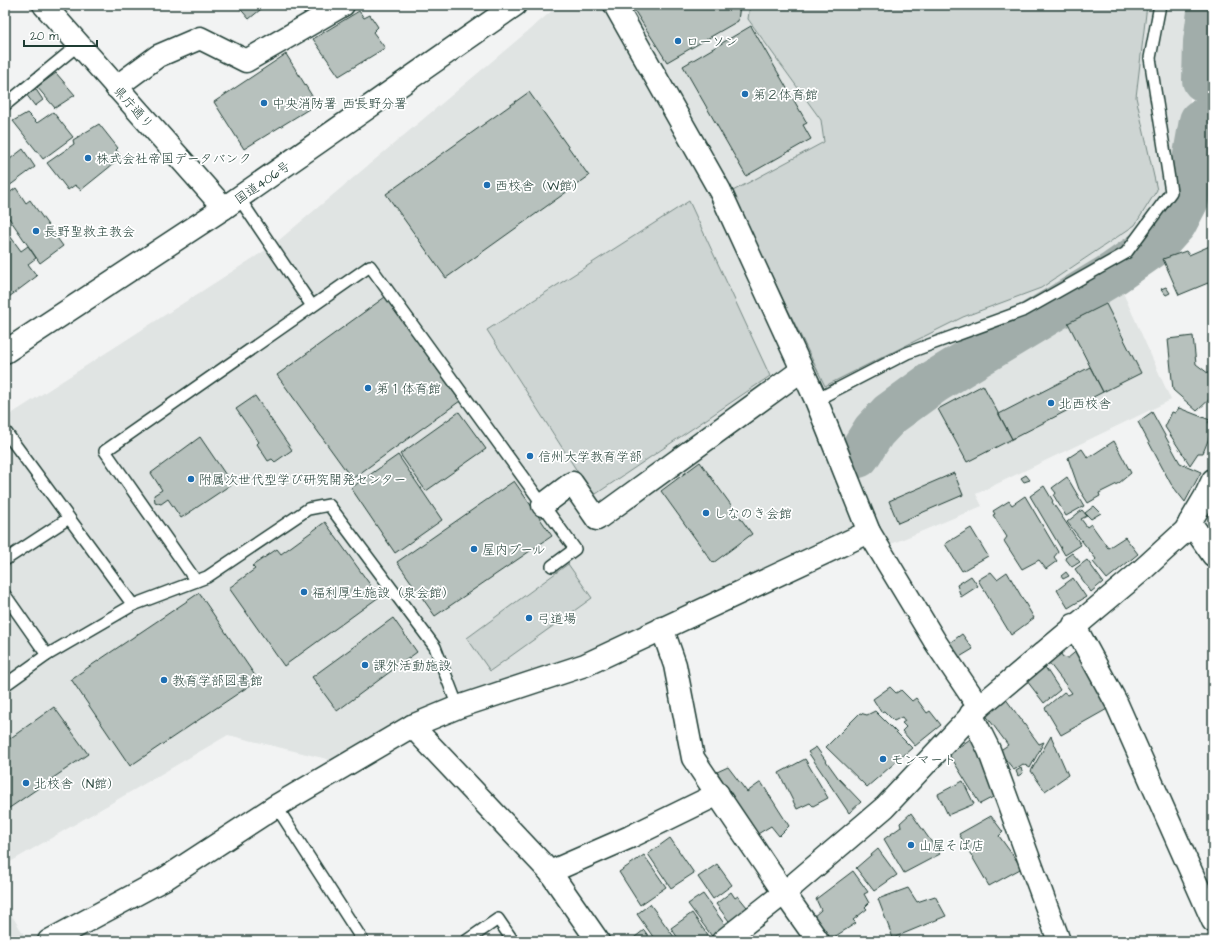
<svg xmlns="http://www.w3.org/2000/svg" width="1218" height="946" viewBox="0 0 1218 946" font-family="'Architects Daughter','Klee One',sans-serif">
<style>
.built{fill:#e0e4e3}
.green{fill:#ced5d3;stroke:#768984}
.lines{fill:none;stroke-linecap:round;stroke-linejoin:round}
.river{stroke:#a1adaa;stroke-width:44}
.building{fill:#b7c1bd;stroke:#1f3d34}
.service-casing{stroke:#1f3d34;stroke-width:14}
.minor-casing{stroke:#1f3d34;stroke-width:25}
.tertiary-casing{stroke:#1f3d34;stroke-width:25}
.secondary-casing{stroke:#1f3d34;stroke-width:25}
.trunk-casing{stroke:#1f3d34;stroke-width:25}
.service{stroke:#fff;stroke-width:11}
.minor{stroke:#fff;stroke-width:22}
.tertiary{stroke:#fff;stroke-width:22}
.secondary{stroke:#fff;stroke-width:22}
.trunk{stroke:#fff;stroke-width:22}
.poi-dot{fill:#1f6fb2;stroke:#fff;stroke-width:1.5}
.labels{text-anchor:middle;stroke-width:3.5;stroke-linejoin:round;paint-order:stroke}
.poi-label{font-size:13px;fill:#1f3d34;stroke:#fff;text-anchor:start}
.street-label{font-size:13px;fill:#1f3d34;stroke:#fff}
</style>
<rect width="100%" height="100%" fill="#f2f3f3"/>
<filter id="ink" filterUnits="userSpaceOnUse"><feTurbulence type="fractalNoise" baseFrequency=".025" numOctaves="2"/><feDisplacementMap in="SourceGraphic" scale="8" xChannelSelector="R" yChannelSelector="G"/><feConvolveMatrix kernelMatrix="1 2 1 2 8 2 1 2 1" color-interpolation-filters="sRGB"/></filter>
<g filter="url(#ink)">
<!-- built -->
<g class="built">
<polygon points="559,5 1196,5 1181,241 1120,286 1171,400 976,494 982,506 884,547 873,525 607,648 335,761 228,735 5,865 5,418 272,246"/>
<polygon points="5,905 26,938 22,941 5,941"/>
</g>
<!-- green -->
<g class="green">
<polygon points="750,5 1147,5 1136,97 1157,190 1135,225 1041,288 963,317 825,386 731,192 824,142 821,120 748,19"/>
<polygon points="689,201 770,376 593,496 487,330"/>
<polygon points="568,564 592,598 490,671 467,638"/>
</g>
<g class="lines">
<!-- river -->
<g class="river">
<polyline points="1204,80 1205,42 1210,5"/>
<polyline points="858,456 874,431 890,414 934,382 1114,273 1157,243 1175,223 1187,200 1201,121"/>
</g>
</g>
<!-- building -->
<g class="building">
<polygon points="237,5 266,5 249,19"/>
<polygon points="631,5 740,5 738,21 667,62"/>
<polygon points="359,11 364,18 370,15 378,27 373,32 385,48 339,76 313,39"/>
<polygon points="751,26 807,123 803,125 811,139 746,176 683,66"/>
<polygon points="286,54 317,104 244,149 214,102"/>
<polygon points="56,73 75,95 55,108 37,87"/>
<polygon points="35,88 43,100 35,106 26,94"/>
<polygon points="529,92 589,176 446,278 386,194"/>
<polygon points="53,112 73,137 43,159 13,121 27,113 37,123"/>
<polygon points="99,124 118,148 116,150 122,157 81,190 75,185 68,190 47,163 74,144 73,140"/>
<polygon points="23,149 35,167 5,189 5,152 10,159"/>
<polygon points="16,188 26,203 30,200 63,246 40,263 9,218 5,220 5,196"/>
<polygon points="5,229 21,251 28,246 36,258 28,264 37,276 5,300"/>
<polygon points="1212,245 1213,284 1210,286 1208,283 1179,295 1163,259 1186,251 1189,255"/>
<polygon points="1166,287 1170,293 1166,295 1161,289"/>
<polygon points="385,297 460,401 352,479 277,375"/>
<polygon points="1106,304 1141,373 1103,392 1068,323"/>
<polygon points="1193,336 1196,364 1213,377 1213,396 1197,411 1173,390 1168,339"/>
<polygon points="1090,367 1103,392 1012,439 999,414"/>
<polygon points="983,385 1012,439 967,462 938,409"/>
<polygon points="255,396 292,450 275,462 272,459 268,461 257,444 259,442 236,409"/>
<polygon points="1179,408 1210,420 1208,422 1213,428 1203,453 1198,453 1190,465 1165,427 1172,412 1175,413"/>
<polygon points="459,412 486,449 426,491 400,454"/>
<polygon points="1152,412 1180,463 1201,472 1185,502 1171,484 1138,422"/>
<polygon points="200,437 232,484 181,518 168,499 161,504 155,502 154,495 162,490 151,473"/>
<polygon points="1114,441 1131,473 1119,483 1099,493 1100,496 1088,503 1079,489 1068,458 1082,449 1088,458"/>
<polygon points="398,455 442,520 395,553 351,488"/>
<polygon points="700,462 752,534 713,563 661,491"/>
<polygon points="954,473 963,495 898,523 889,501"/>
<polygon points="1026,475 1030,480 1024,482 1021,478"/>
<polygon points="1067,477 1084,506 1066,516 1054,496 1056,493 1052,488"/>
<polygon points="514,481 552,536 435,616 397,562"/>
<polygon points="1044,486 1053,501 1052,502 1081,545 1065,555 1030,496"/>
<polygon points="1025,496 1058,552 1054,557 1057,561 1046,569 1039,560 1022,569 1004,541 1007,537 993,515 995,514 993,511 1009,501 1012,505"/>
<polygon points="1094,506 1101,513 1091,519 1085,513"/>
<polygon points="1082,510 1087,516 1081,519 1087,527 1091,524 1108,548 1125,537 1138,554 1107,579 1093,562 1096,559 1067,522"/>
<polygon points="325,522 379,597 284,666 229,588 255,569 252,566 277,549 281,554"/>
<polygon points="971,528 988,556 962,571 945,544"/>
<polygon points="1072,553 1080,562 1072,567 1065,558"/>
<polygon points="1087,560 1103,582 1091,592 1075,569"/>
<polygon points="991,572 997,579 1007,572 1034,618 1011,635 978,580"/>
<polygon points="1066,572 1069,576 1063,579 1061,576"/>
<polygon points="971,576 978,586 961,597 957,585"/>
<polygon points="1073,578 1086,597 1068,608 1057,590"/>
<polygon points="199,593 258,680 130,766 71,679"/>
<polygon points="393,618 417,652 337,711 312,677"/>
<polygon points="962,634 973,649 958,658 948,644"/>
<polygon points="1079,649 1109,708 1061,735 1045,708 1064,692 1068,695 1072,693 1046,659 1058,650 1063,657 1068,658"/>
<polygon points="1045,667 1060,690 1044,703 1027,681"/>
<polygon points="890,687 896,693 901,690 912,701 916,698 927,713 930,711 941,725 915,746 902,731 906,727 902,723 905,721 902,717 894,721 884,711 881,712 873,699"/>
<polygon points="1005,698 1039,744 1044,742 1030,768 1023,764 1014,770 999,751 1008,745 985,714"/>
<polygon points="54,707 88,754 5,811 5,742"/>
<polygon points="875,711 912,748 867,787 826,747 860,713 867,715"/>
<polygon points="1051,736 1068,775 1045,791 1031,771"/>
<polygon points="973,737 997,795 980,804 949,754"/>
<polygon points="816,747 839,779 861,802 849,813 808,752"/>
<polygon points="805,759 828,798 813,806 810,803 797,809 779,773"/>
<polygon points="728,767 747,792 761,782 789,826 779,836 771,826 756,835 717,772"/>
<polygon points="1021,768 1023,773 1018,776 1016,771"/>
<polygon points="963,781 974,804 948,815 938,794"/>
<polygon points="911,813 940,854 904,873 884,839 901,827 900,823"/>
<polygon points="991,816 1003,832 999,836 1022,868 989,886 959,834"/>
<polygon points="670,838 694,873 671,888 648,854"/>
<polygon points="878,849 897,875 874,891 856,868"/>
<polygon points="644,855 666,887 640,905 619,872"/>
<polygon points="717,864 732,885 713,899 698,877"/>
<polygon points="853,871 868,892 864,894 869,903 865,907 867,909 853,920 856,923 828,941 812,918 821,910 816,899"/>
<polygon points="908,888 917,902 935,896 946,916 893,938 878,899"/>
<polygon points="731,892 735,898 738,896 751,912 732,925 716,904"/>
<polygon points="703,894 728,929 714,939 688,904"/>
<polygon points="650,904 677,941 656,941 637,914"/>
<polygon points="692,913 711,940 710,941 680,941 671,928"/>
<polygon points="644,930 652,941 630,941"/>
</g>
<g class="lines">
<!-- service casing -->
<g class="service-casing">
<g id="service">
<polyline points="5,105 78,45"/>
<polyline points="239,198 312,306"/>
<polyline points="816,400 907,353 1025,310 1126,253 1171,192 1150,58 1160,5"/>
<polyline points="5,431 133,605 47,655 5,685"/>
<polyline points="5,560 69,518"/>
<polyline points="196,581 105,451 370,266 575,549 552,566"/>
<polyline points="5,595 47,655"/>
<polyline points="133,605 207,577 308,509 329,505 435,647 458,707"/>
<polyline points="276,806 363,941"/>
<polyline points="466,941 498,919 513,941"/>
</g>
</g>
<!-- minor casing -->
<g class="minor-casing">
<g id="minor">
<polyline points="116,87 158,56 200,38 246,61 343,5"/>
<polyline points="543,505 572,483 597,519 802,370"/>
<polyline points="1190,522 1213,555"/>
<polyline points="869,532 936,643 979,707"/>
<polyline points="1074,625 1116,702 1213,921"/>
<polyline points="662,628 675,665 693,758 784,893 818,941"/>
<polyline points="971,714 989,750 1059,941"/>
<polyline points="412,726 550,872 598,941"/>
<polyline points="550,872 630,837 718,794"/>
<polyline points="49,941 166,878 276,806 412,726 458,707 585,665 869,532 816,400 720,191 615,5"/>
</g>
</g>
<!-- tertiary casing -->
<g class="tertiary-casing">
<polyline id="tertiary" points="723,941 784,893 885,807 979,707 1140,572 1185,531 1205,497 1213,480"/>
</g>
<!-- secondary casing -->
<g class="secondary-casing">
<polyline id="secondary" points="44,5 224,208"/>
</g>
<!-- trunk casing -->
<g class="trunk-casing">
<polyline id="trunk" points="5,352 224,208 515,5"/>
</g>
<!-- service -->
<use href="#service" class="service"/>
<!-- minor -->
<use href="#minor" class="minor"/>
<!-- tertiary -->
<use href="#tertiary" class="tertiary"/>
<!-- secondary -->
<use href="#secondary" class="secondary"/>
<!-- trunk -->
<use href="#trunk" class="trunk"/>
</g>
</g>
<!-- markers -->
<g class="poi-dot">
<circle cx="678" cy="41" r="4"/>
<circle cx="745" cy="94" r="4"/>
<circle cx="264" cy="103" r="4"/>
<circle cx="88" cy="158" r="4"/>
<circle cx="487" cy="185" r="4"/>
<circle cx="36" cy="231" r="4"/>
<circle cx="368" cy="388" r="4"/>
<circle cx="1051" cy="403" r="4"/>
<circle cx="530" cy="456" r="4"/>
<circle cx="191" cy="479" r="4"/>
<circle cx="706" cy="513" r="4"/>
<circle cx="474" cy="549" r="4"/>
<circle cx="304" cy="592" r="4"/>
<circle cx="529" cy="618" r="4"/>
<circle cx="365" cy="665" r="4"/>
<circle cx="164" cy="680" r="4"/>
<circle cx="883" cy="759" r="4"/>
<circle cx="26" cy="783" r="4"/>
<circle cx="911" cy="845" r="4"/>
</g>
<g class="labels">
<!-- poi labels -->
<g class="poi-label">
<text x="686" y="46">ローソン</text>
<text x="753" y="99">第２体育館</text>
<text x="272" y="108">中央消防署 西長野分署</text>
<text x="96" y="163">株式会社帝国データバンク</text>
<text x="495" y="190">西校舎（W館）</text>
<text x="44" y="236">長野聖救主教会</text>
<text x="376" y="393">第１体育館</text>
<text x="1059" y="408">北西校舎</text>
<text x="538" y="461">信州大学教育学部</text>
<text x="199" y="484">附属次世代型学び研究開発センター</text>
<text x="714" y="518">しなのき会館</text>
<text x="482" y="554">屋内プール</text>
<text x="312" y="597">福利厚生施設（泉会館）</text>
<text x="537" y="623">弓道場</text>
<text x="373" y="670">課外活動施設</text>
<text x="172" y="685">教育学部図書館</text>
<text x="891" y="764">モンマート</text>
<text x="34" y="788">北校舎（N館）</text>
<text x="919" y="850">山屋そば店</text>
</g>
<!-- street labels -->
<g class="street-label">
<text transform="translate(134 107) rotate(48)" y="5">県庁通り</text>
<text transform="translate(262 182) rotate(-35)" y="5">国道406号</text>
</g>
</g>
<!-- margin -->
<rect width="1218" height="946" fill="none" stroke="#fff" stroke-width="20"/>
<rect x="10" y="10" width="1198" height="926" fill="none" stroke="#1f3d34" stroke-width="1.5" filter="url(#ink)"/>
<!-- scale -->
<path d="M24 40v6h73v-6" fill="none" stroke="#1f3d34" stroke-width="2"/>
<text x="30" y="40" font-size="12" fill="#1f3d34" stroke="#ffffff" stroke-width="3" paint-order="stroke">20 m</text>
</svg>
